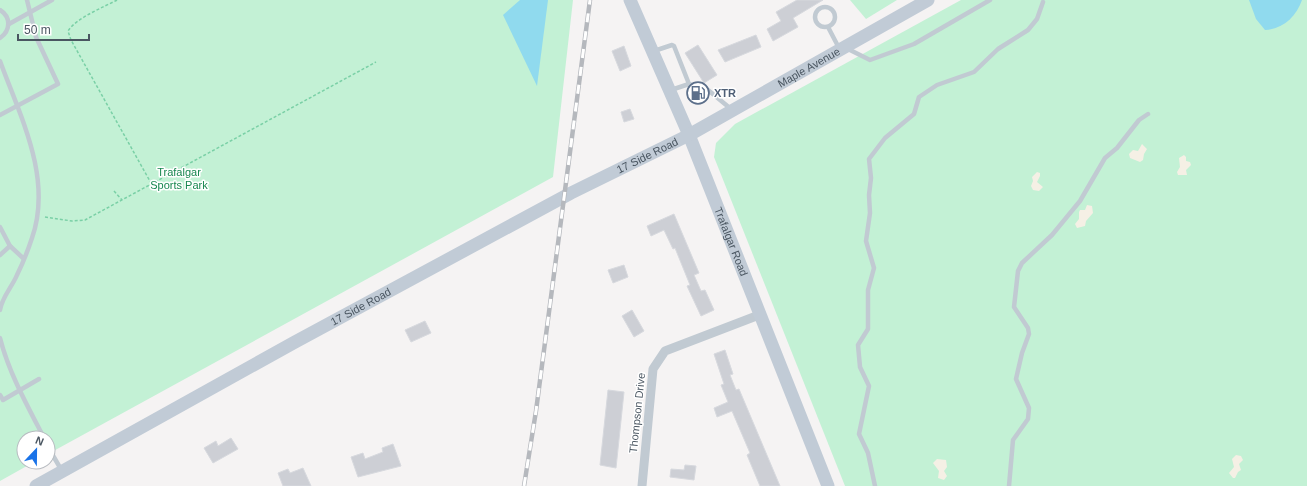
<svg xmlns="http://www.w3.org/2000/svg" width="1307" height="486" viewBox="0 0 1307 486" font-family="Helvetica,sans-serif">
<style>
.green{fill:#c3f1d5}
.sand{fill:#f5f0e5}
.water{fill:#90daee}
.building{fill:#cdcfd5;stroke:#d7d9de}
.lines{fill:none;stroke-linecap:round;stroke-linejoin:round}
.path{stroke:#7ad0a6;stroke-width:1.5;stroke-dasharray:3 2;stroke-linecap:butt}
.lane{stroke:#c1cad2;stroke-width:4.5}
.street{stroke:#c1cad2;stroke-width:9}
.secondary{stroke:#c1cbd6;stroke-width:13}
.rail-casing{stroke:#b5b8bd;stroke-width:4.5}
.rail{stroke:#fff;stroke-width:3;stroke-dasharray:9;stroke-linecap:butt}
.labels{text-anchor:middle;stroke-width:3;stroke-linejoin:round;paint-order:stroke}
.street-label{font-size:11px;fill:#4a5661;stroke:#fff}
.service-label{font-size:11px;font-weight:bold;fill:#4e5e75;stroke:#fff;text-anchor:start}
.park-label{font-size:11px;fill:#17864f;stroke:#fff}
</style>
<rect width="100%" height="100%" fill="#f5f3f3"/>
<!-- green -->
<g class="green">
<polygon points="0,0 573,0 553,177 48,454 48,438 24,438 24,462 34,462 0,481"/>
<polygon points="850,0 897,0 866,19"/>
<polygon points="961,0 1307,0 1307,486 845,486 714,157 716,143 735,124"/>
</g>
<!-- sand -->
<g class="sand">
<polygon points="1142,144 1147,149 1144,154 1143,160 1140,162 1130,158 1129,154 1133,150 1138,151"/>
<polygon points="1184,155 1186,157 1186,161 1190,162 1191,165 1186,170 1187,175 1178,175 1177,172 1180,167 1179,158"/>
<polygon points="1037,172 1040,173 1040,176 1037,182 1043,187 1039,191 1033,190 1031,186 1033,181 1032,177"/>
<polygon points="1087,205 1092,206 1093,213 1086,221 1085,226 1077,228 1075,224 1079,219 1079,212 1080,210 1085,210"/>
<polygon points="1236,455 1241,456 1243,460 1239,464 1241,470 1238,472 1235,478 1233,478 1229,473 1234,467 1232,459"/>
<polygon points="937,459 946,460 947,467 944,471 947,476 944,480 938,478 939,471 933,463"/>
</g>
<!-- water -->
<g class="water">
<polygon points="520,0 548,0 537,86 503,15"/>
<path d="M1249 0H1302C1296 17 1283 29 1265 30L1256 19Z"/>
</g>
<!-- building -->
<g class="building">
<polygon points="797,0 823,0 793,18 798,27 773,41 767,29 781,21 776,12"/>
<polygon points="756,35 761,47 725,62 718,50"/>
<polygon points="698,45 717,75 704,83 685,53"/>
<polygon points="624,46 631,66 620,71 612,51"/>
<polygon points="630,109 634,119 624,122 621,112"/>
<polygon points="674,214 699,273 694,275 701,291 705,290 714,310 701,316 687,286 690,285 675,248 673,249 664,230 651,236 647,226"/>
<polygon points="624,265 628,277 613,283 608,270"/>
<polygon points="632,310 644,331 634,337 622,316"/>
<polygon points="425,321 431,333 411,342 405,330"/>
<polygon points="725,350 733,374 730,375 736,390 739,389 780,486 760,486 747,455 750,453 732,411 717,417 714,408 728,402 721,385 724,384 714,354"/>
<polygon points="608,390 624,392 616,468 600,465"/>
<polygon points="231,438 238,449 213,463 204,448 216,441 218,446"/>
<polygon points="393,444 401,466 358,477 351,457 363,453 365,459 383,452 382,448"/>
<polygon points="685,465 696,466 694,480 670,477 671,469 684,470"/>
<polygon points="303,468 311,486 283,486 278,473 288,469 290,473"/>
</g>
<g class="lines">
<!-- path -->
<g class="path">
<path d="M117 0C104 7 76 18 68 31L71 40 151 183"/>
<polyline points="114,191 122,200"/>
<polyline points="45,217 72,221 85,220 376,62"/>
</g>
<!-- lane -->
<g class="lane">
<circle cx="825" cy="17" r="10"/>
<path d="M0 10C11 17 11 30 0 38"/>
<polyline points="9,24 52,0"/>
<polyline points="828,27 839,48"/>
<polyline points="846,48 870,60 914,44 990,0"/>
<polyline points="654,51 672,45 674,46 689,84"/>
<path d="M0 61C20 116 53 178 32 238 28 250 23 263 17 275 12 287 2 297 0 310"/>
<polyline points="671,90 689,84 708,90 731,109"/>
<polyline points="0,115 58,84 36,37 27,0"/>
<polyline points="0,227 10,246 23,258"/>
<polyline points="0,255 10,246"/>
<path d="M0 338C9 373 27 405 44 438"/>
<polyline points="0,395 3,400 39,379"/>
<polyline points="48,447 62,471"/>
<polyline points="875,486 868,453 859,434 869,386 860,367 858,345 868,329 868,290 874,268 866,241 870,213 869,195 871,178 869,159 885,138 914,114 919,97 937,85 974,72 998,49 1028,30 1037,19 1043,2"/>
<polyline points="1009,486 1013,440 1028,419 1029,408 1016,379 1022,353 1029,334 1028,328 1014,307 1018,271 1022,263 1052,235 1080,201 1105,158 1117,148 1139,120 1148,114"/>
</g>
<!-- street -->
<polyline class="street" points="642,486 653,369 665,351 759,315"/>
<!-- secondary -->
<g class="secondary">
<path id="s1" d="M630 0 689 135 828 486"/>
<path id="s2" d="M36 486 295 342 571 193 689 135 928 0"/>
</g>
<!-- rail casing -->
<g class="rail-casing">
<polyline id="rail" points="524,486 536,411 590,0"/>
</g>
<!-- rail -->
<use href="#rail" class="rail"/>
</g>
<!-- icons -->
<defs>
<g id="fuel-ring" transform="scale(1.15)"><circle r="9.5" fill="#fff" stroke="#5c6f8a" stroke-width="1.5"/><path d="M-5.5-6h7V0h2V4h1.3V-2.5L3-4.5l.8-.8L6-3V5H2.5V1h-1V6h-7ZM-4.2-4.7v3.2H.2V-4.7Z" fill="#5c6f8a"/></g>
</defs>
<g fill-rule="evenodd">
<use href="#fuel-ring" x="698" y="93"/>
</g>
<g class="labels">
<!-- street labels -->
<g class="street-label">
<text dy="4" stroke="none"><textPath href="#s2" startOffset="879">Maple Avenue</textPath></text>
<text dy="4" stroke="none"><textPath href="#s2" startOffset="695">17 Side Road</textPath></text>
<text dy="4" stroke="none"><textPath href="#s1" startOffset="262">Trafalgar Road</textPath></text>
<text dy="4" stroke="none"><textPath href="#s2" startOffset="371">17 Side Road</textPath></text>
<text transform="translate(637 413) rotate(-84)" y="4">Thompson Drive</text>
</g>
<!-- service labels -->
<g class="service-label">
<text x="714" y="97">XTR</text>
</g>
<!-- park labels -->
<g class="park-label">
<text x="179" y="176">Trafalgar<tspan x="179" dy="13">Sports Park</tspan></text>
</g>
</g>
<!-- north arrow -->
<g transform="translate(36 450) rotate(22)"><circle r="19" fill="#ffffff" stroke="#b7bbc0"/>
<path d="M0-3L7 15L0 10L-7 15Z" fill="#1a73e8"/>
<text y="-6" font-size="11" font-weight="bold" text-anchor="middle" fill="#4a5661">N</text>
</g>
<!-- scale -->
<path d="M18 34v6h71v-6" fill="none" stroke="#4a5661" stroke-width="2"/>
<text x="24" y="34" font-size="12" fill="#4a5661" stroke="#ffffff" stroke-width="3" paint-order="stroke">50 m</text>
</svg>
